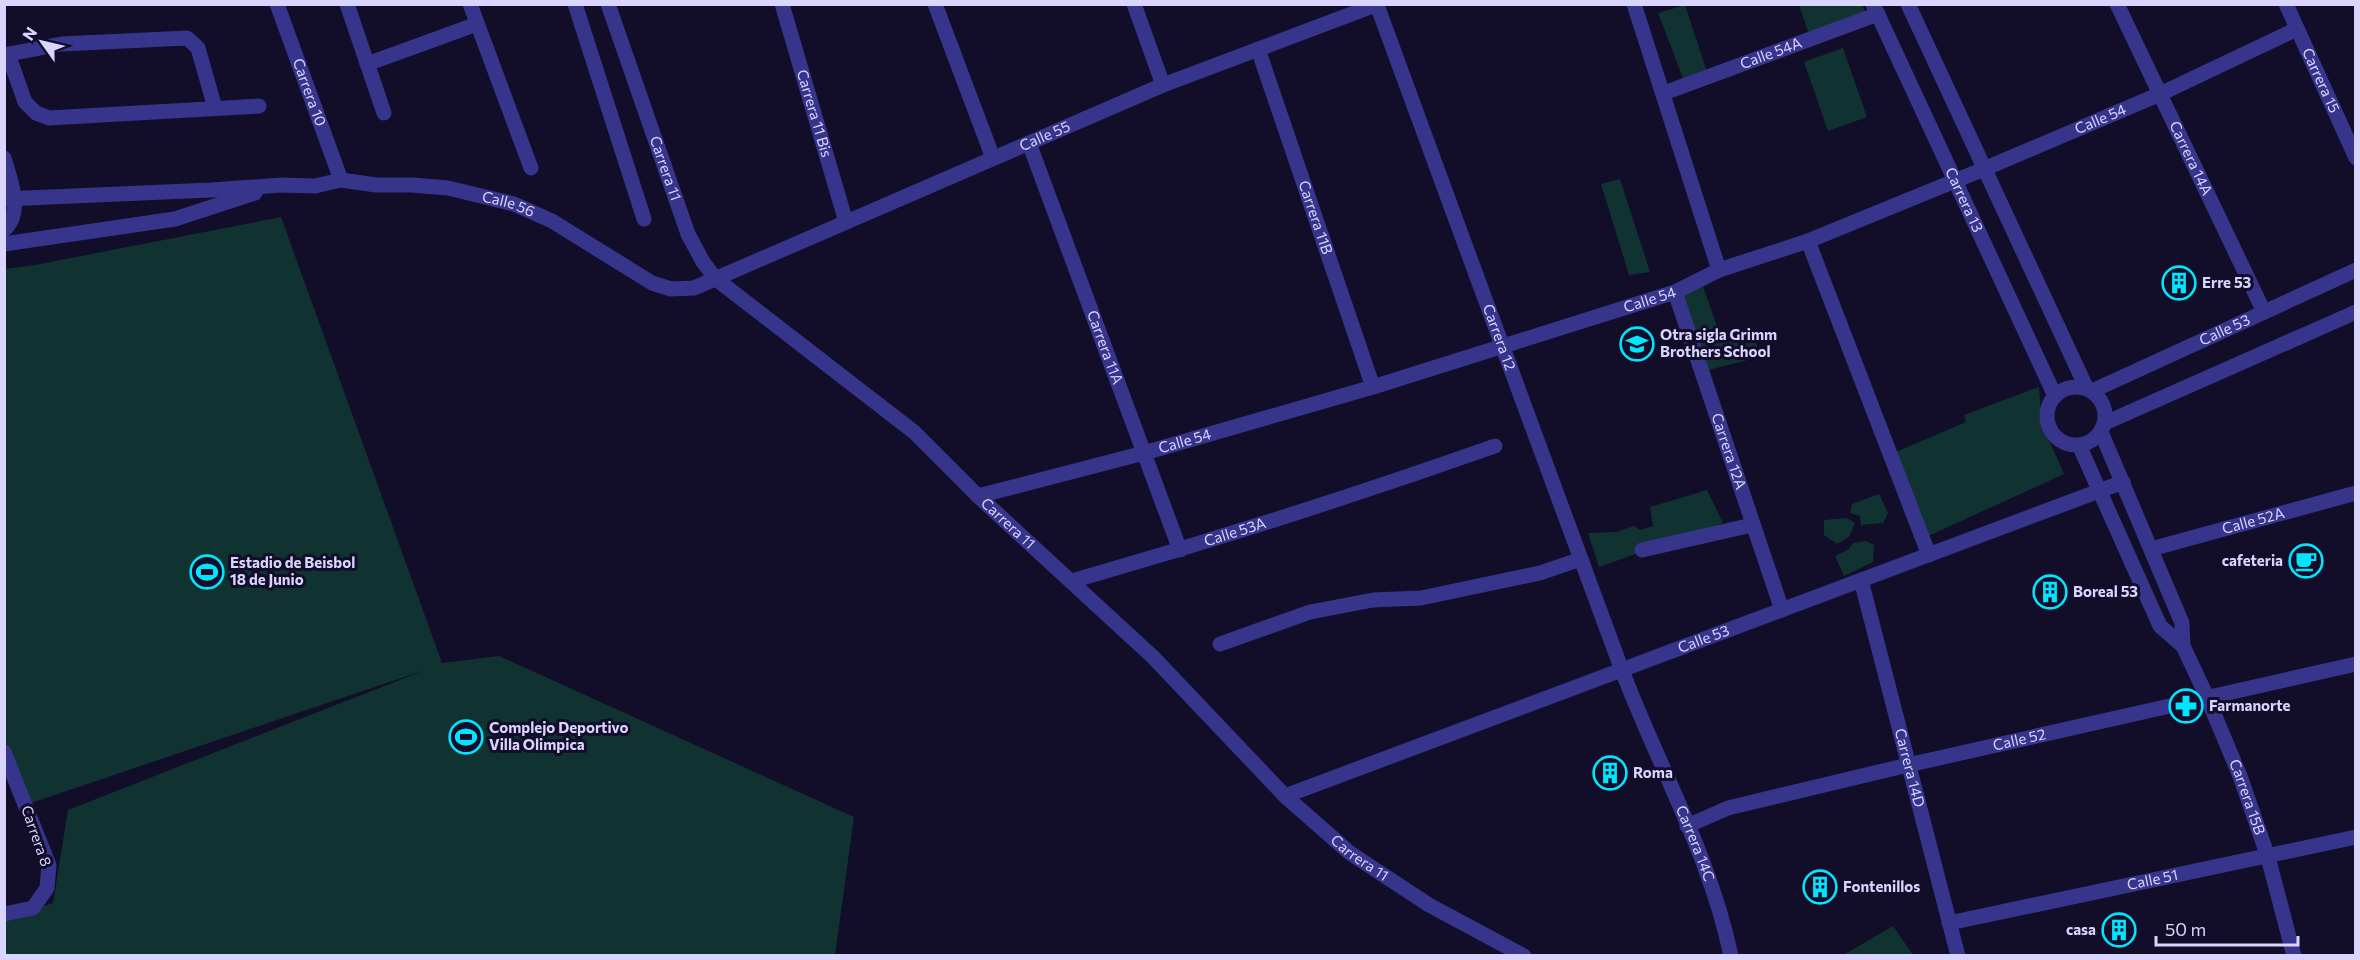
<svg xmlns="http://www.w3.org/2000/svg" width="2360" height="960" viewBox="0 0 2360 960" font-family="Commissioner,sans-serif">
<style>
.green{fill:#103332}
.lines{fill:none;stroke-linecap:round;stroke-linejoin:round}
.minor{stroke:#37348c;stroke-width:15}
.labels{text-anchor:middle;stroke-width:6;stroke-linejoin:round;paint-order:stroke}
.street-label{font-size:15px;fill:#dad5ff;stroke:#120d29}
.poi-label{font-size:15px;font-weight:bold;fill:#dad5ff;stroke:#120d29;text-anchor:start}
</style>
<rect width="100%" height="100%" fill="#120d29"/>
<!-- green -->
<g class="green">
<polygon points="1685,5 1707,72 1683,78 1658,13"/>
<polygon points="1799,5 1862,5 1866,13 1809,34"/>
<polygon points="1843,48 1867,117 1828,131 1804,62"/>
<polygon points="1620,179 1650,272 1629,275 1601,184"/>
<polygon points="281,217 442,663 499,656 854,817 835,955 5,955 5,919 53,903 68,810 425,670 28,804 5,740 5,269 35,265"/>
<polygon points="1701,281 1723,343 1755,336 1759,357 1697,373 1667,290"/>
<polygon points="2039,387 2042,424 2064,474 1924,538 1889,455 1966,422 1964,415"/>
<polygon points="1707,490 1723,523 1599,567 1588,533 1616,532 1634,526 1640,530 1653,526 1650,507"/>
<polygon points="1879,494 1888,513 1883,523 1861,525 1860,516 1850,513 1852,504"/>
<polygon points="1847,518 1855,523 1849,537 1837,544 1824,535 1824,520"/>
<polygon points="1866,541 1874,545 1873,562 1844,576 1835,556 1849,549 1853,543"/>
<polygon points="1893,926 1913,955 1843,955 1845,954"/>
</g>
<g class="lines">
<!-- minor -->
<g class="minor">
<path id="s1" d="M277 4 341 180"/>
<polyline points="347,4 384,113"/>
<polyline points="470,4 531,168"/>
<polyline points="575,4 644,219"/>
<path id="s2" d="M608 4 688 234 703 262 716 279 914 432 978 496 1153 657 1285 796 1350 853 1429 905 1524 956"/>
<path id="s3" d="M782 4 846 222"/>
<polyline points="935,4 993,158"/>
<polyline points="1134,4 1163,85"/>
<polyline points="1634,4 1719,270"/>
<path id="s4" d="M1873 4 2055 396"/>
<polyline points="1908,4 2086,387"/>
<path id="s5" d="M2117 4 2264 312"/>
<path id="s6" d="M2286 4 2356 158"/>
<path id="s7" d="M1377 5C1458 225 1538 445 1620 665 1656 762 1710 854 1731 956"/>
<path id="s8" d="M1258 49 1373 387"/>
<polyline points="8,54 25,102 36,113 49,118 259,106"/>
<polyline points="4,55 61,44 187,38 198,48 215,108"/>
<polyline points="367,64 477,24"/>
<path id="s9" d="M1664 93 1878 14"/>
<path id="s10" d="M1029 143 1180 550"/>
<path d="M4 158C10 178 24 213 4 230"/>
<path id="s11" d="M4 199 211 190 281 185 315 186 341 180 376 185H412L448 188 514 204 552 221 652 283 671 289 694 288 1163 85 1378 4"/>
<polyline points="1808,241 1929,555"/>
<polyline points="4,244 175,219 255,193"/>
<path id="s12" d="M1675 292 1782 610"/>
<circle cx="2076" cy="416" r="29"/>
<path id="s13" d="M2092 391 2356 270"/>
<polyline points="2105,423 2356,312"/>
<polyline points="2101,432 2182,623 2183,646"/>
<path id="s14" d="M2079 445 2160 626 2183 646 2207 697 2240 776 2268 857 2294 956"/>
<path id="s15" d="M978 496 1144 453 1373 387 1675 292 1719 270 1808 241 1984 169 2160 94 2297 29"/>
<path id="s16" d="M2151 549 2356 493"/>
<polyline points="1642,550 1752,525"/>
<path id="s17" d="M1861 580 1958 956"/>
<path id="s18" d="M1072 581C1215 540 1356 495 1495 446"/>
<polyline points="1220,644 1310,612 1373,600 1421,598 1540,573 1581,559"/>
<polyline points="4,752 49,865 47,888 33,908 4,914"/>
<path id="s19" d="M1285 796 2123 482"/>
<path id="s20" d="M1687 826 1728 808 1908 765 2356 664"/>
<path id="s21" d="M1949 923 2356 837"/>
</g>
</g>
<!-- icons -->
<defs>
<g id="building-ring" transform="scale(1.725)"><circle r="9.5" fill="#120d29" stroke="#01e6ff" stroke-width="1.5"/><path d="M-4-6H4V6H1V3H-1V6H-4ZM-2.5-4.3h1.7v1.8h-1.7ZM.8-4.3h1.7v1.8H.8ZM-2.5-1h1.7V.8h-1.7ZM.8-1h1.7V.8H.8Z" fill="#01e6ff"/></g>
<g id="school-ring" transform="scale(1.725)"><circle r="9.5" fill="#120d29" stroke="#01e6ff" stroke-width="1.5"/><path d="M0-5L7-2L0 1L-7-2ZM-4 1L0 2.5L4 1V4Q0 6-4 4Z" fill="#01e6ff"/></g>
<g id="cafe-ring" transform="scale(1.725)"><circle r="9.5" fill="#120d29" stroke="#01e6ff" stroke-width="1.5"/><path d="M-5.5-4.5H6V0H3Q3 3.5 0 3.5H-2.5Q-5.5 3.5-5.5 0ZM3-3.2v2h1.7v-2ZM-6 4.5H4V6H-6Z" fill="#01e6ff"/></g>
<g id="stadium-ring" transform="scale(1.725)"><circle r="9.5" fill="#120d29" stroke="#01e6ff" stroke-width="1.5"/><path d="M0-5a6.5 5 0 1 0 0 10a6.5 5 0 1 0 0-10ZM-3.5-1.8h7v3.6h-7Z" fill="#01e6ff"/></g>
<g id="pharmacy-ring" transform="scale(1.725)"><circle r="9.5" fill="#120d29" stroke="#01e6ff" stroke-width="1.5"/><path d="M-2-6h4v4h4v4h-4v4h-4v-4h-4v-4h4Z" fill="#01e6ff"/></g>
</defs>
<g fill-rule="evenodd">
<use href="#building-ring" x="2179" y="283"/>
<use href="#school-ring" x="1637" y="344"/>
<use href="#cafe-ring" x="2306" y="561"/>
<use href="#stadium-ring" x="207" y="572"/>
<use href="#building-ring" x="2050" y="592"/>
<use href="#pharmacy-ring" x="2186" y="706"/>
<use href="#stadium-ring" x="466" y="737"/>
<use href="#building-ring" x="1610" y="773"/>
<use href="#building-ring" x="1820" y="887"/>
<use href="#building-ring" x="2119" y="930"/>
</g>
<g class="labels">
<!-- street labels -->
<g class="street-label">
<text dy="5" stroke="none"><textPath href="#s9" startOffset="114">Calle 54A</textPath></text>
<text dy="5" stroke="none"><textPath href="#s6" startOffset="84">Carrera 15</textPath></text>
<text dy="5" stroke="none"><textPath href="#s1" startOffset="94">Carrera 10</textPath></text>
<text dy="5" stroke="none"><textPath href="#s3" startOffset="114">Carrera 11 Bis</textPath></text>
<text dy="5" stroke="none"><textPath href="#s15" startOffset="1186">Calle 54</textPath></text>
<text dy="5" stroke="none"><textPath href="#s11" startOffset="1098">Calle 55</textPath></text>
<text dy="5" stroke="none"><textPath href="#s5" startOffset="171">Carrera 14A</textPath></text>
<text dy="5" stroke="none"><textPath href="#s2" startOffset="174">Carrera 11</textPath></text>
<text dy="5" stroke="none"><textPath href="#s4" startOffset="216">Carrera 13</textPath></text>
<text dy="5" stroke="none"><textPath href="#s11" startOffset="508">Calle 56</textPath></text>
<text dy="5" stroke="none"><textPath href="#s8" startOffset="178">Carrera 11B</textPath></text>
<text dy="5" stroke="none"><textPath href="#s15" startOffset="700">Calle 54</textPath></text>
<text dy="5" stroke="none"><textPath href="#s13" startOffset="146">Calle 53</textPath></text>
<text dy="5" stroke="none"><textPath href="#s7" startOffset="354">Carrera 12</textPath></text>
<text dy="5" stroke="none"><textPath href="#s10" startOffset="218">Carrera 11A</textPath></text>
<text dy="5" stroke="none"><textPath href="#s15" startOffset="214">Calle 54</textPath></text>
<text dy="5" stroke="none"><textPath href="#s12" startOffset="168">Carrera 12A</textPath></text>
<text dy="5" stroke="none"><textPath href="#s16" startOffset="106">Calle 52A</textPath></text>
<text dy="5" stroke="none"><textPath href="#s2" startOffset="678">Carrera 11</textPath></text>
<text dy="5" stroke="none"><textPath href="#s18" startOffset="170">Calle 53A</textPath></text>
<text dy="5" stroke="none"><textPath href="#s19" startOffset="447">Calle 53</textPath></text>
<text dy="5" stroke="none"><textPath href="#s20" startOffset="344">Calle 52</textPath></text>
<text dy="5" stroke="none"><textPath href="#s17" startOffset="194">Carrera 14D</textPath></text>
<text dy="5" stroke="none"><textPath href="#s14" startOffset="393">Carrera 15B</textPath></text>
<text transform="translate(36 836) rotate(71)" y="5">Carrera 8</text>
<text dy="5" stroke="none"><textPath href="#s7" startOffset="897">Carrera 14C</textPath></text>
<text dy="5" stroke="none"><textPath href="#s2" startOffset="1164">Carrera 11</textPath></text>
<text dy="5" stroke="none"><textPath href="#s21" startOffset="208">Calle 51</textPath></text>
</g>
<!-- poi labels -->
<g class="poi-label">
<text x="2202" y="288">Erre 53</text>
<text x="1660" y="340">Otra sigla Grimm<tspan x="1660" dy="17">Brothers School</tspan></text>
<text x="2283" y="566" text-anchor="end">cafeteria</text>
<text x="230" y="568">Estadio de Beisbol<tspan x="230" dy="17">18 de Junio</tspan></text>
<text x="2073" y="597">Boreal 53</text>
<text x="2209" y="711">Farmanorte</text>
<text x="489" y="733">Complejo Deportivo<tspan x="489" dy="17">Villa Olimpica</tspan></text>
<text x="1633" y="778">Roma</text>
<text x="1843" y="892">Fontenillos</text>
<text x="2096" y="935" text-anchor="end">casa</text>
</g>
</g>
<!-- border -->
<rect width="2360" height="960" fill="none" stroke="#dad5ff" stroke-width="12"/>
<!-- north arrow -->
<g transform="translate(42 42) rotate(304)" stroke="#120d29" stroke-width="4.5" paint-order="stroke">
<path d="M0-4.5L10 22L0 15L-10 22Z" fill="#dad5ff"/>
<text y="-9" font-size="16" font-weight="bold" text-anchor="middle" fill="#dad5ff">N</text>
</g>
<!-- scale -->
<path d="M2156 936v9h142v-9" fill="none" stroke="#dad5ff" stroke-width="3"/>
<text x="2165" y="936" font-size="18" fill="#dad5ff" stroke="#120d29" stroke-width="4.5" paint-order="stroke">50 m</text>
</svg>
